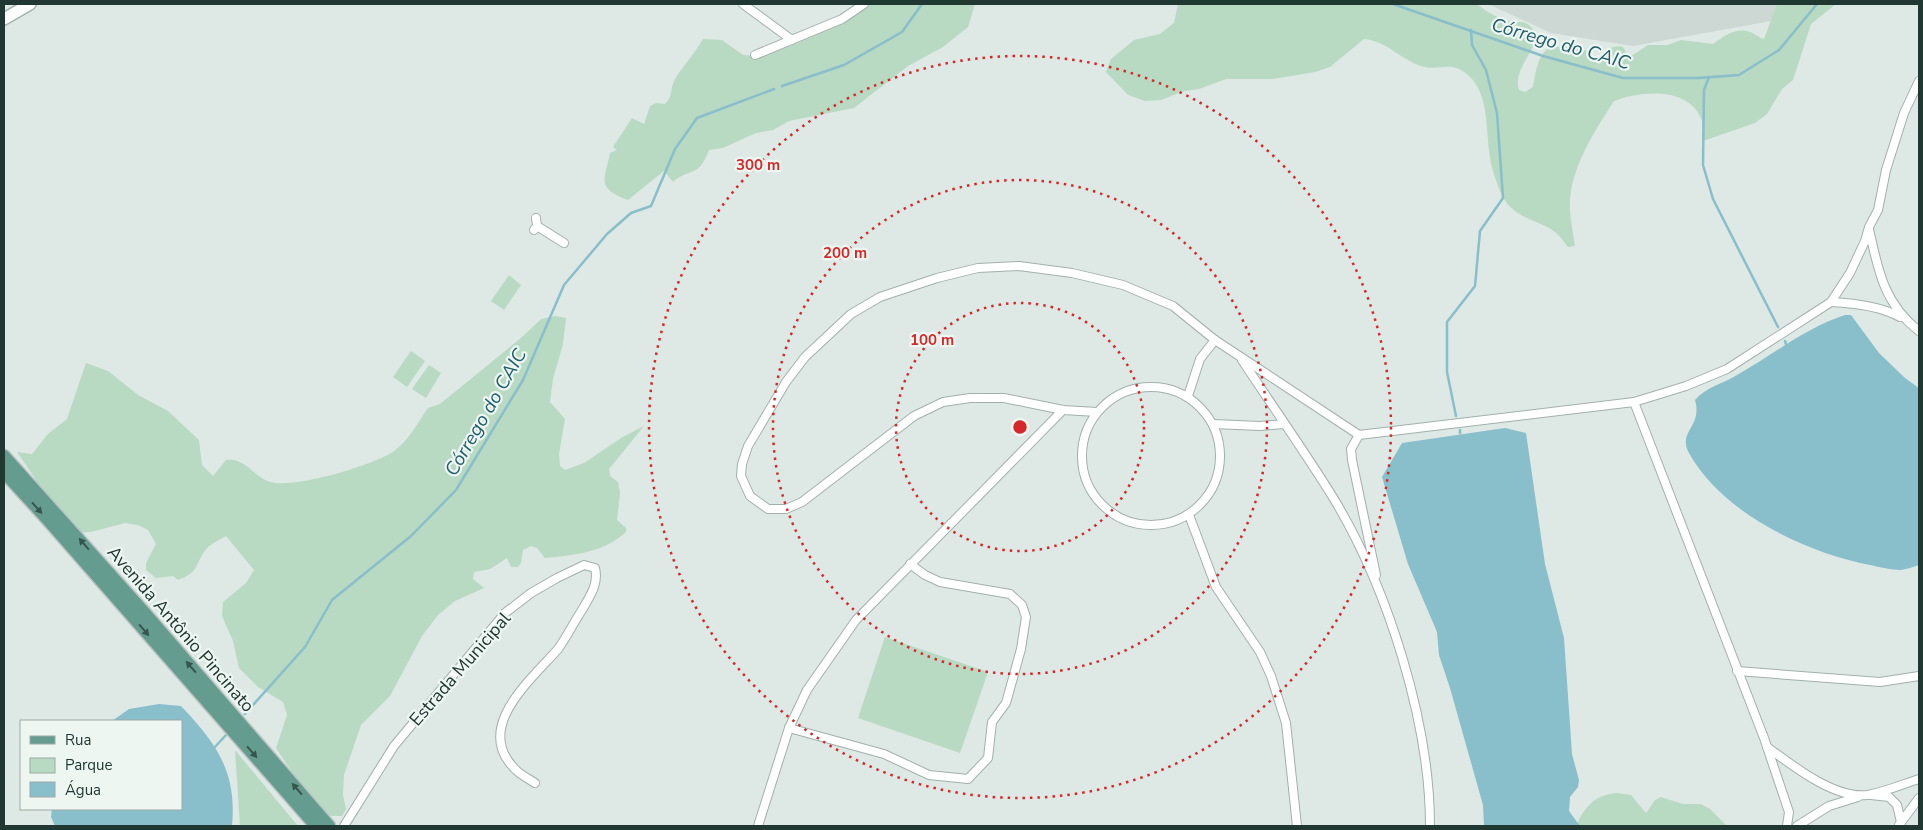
<svg xmlns="http://www.w3.org/2000/svg" width="1923" height="830" viewBox="0 0 1923 830" font-family="'Nunito Sans',sans-serif">
<style>
.built{fill:#cdd8d4}
.green{fill:#b8d9c2}
.water{fill:#89becb}
.lines{fill:none;stroke-linecap:round;stroke-linejoin:round}
.stream{stroke:#89becb;stroke-width:2.5}
.minor-casing{stroke:#a2b0ac;stroke-width:10}
.secondary-casing{stroke:#9eb4ad;stroke-width:14}
.primary-casing{stroke:#bcc3c2;stroke-width:15}
.minor{stroke:#fff;stroke-width:8}
.secondary{stroke:#fff;stroke-width:11}
.primary{stroke:#659c90;stroke-width:12}
.oneway{fill:#35554e}
.ring{fill:none;stroke:#d62828;stroke-width:2.5;stroke-dasharray:2.5 5}
.labels{text-anchor:middle;stroke-width:4.5;stroke-linejoin:round;paint-order:stroke}
.street-label{font-size:18px;fill:#213732;stroke:#eef6f2}
.water-label{font-size:19px;font-style:italic;fill:#1f5e6f;stroke:#eef6f2}
.centre{fill:#d62828;stroke:#eef6f2;stroke-width:2.5}
.ring-label{font-size:15px;text-anchor:middle;font-weight:bold;fill:#d62828;stroke:#eef6f2;stroke-width:4.5;stroke-linejoin:round;paint-order:stroke}
</style>
<rect width="100%" height="100%" fill="#dee9e5"/>
<!-- built -->
<polygon class="built" points="1488,4 1789,4 1777,20 1633,46 1551,33"/>
<!-- green -->
<g class="green">
<path d="M866 4H975L968 27 943 47 908 66 854 108 789 121 773 130 756 133 723 148 709 150C698 179 690 167 673 182L664 171 628 200C595 188 605 179 610 153L617 150 613 147 632 118 644 124 650 106 656 103 665 104C673 97 670 88 675 79 683 66 695 53 703 39L722 40 743 55 757 56 798 43 839 24Z"/>
<path d="M1178 4H1477C1485 11 1501 20 1512 22 1518 23 1524 20 1530 26 1548 44 1511 65 1519 90L1525 92 1533 87C1535 76 1538 49 1553 47 1556 46 1561 48 1564 47 1580 46 1588 50 1598 61 1605 51 1610 45 1623 47L1627 54 1633 55 1648 45H1668L1681 40 1713 44C1724 36 1736 27 1750 32 1755 33 1759 38 1764 39L1777 4H1836L1811 24 1793 80 1782 89 1767 114 1755 123 1703 141C1701 133 1704 124 1701 118 1687 86 1640 91 1614 101 1594 132 1567 173 1570 211 1571 223 1573 234 1575 246L1568 247C1563 240 1557 232 1549 228 1533 220 1512 215 1503 197 1498 188 1491 167 1490 157 1485 127 1491 85 1459 69 1447 63 1433 71 1421 66 1400 59 1387 41 1364 39L1330 67 1315 72 1273 79H1226L1199 89 1184 91 1161 100 1145 101 1128 95 1106 72 1111 59 1134 40 1160 34 1174 23Z"/>
<polygon points="509,275 521,285 504,310 491,301"/>
<path d="M555 316 566 318 563 344 553 379 550 402 565 419 559 454 560 466 565 470 584 463 621 438 644 426 609 469 610 476 618 482 620 493 617 520 626 528V532C603 553 574 555 545 558L537 548 531 546 523 550 521 563 518 567H511L507 558 490 569 474 572 473 579 484 588 455 601 438 615 422 636 390 696 361 725 344 775 343 795 346 809 342 816H331C308 798 292 772 276 748L287 715 283 702 258 687 239 668 233 641 222 616 223 602 246 583 254 570 226 536C219 540 208 545 204 552 194 568 198 572 178 580L173 576 156 578 146 570V563L156 544 148 530 138 525 125 523 91 532 73 533C52 507 36 479 17 452L32 454 48 434 67 419 86 363 108 371 138 395 168 411 199 440 202 465 213 476 226 460C245 457 253 476 270 482 293 489 370 466 391 453 408 443 417 423 428 408L440 404 521 338 541 319Z"/>
<polygon points="411,351 425,361 407,387 393,377"/>
<polygon points="429,365 441,373 426,398 412,389"/>
<polygon points="885,637 988,672 960,753 858,718"/>
<polygon points="235,750 298,826 240,826"/>
<path d="M1617 793 1631 795 1646 813 1655 800 1661 797 1683 804H1701L1710 809 1727 826H1576C1585 807 1594 795 1617 793Z"/>
</g>
<!-- water -->
<g class="water">
<path d="M1845 315H1851L1879 353 1905 378 1919 388V565C1913 567 1907 569 1901 570 1891 570 1880 567 1870 565 1806 553 1722 513 1689 453 1677 431 1703 427 1695 400 1706 387 1722 384 1737 375 1773 355 1805 328 1845 315Z"/>
<polygon points="1505,428 1526,433 1545,564 1564,638 1572,754 1579,780 1578,787 1570,797 1569,811 1580,826 1484,826 1483,805 1450,688 1439,655 1437,632 1408,564 1382,477 1402,443"/>
<path d="M159 704 181 706C217 744 237 772 232 826H55L51 817 52 809H181V721H112L129 709Z"/>
</g>
<g class="lines">
<!-- stream -->
<g class="stream">
<polyline points="1393,4 1543,56 1623,78 1698,78 1739,75 1779,50 1817,4"/>
<polyline points="1709,77 1704,90 1703,165 1713,199 1778,327"/>
<polyline points="782,86 844,65 902,32 922,4"/>
<polyline points="1785,341 1786,344"/>
<polyline points="1456,416 1447,372 1447,322 1475,286 1480,231 1503,198 1497,113 1486,70 1472,45 1471,30"/>
<polyline points="1460,430 1460,433"/>
<polyline points="245,714 305,647 332,600 411,536 456,490 523,380 564,285 607,234 631,213 651,206 675,149 697,118 774,89"/>
<polyline points="213,749 227,734"/>
</g>
<!-- minor casing -->
<g class="minor-casing">
<g id="minor">
<polyline points="743,4 792,40"/>
<polyline points="755,55 842,19 864,4"/>
<polyline points="537,226 564,243"/>
<path d="M1869 229C1878 270 1884 304 1919 331"/>
<polyline points="534,230 537,226 536,218"/>
<path d="M1831 302C1853 303 1880 306 1900 317"/>
<path d="M1242 360C1273 407 1305 452 1334 499 1388 589 1430 722 1430 826"/>
<circle cx="1151" cy="456" r="69"/>
<polyline points="1188,396 1200,359 1215,340"/>
<polyline points="1634,402 1764,738 1789,812 1787,826"/>
<polyline points="1097,412 1063,410 1004,398 970,398 943,402 914,416 802,502 786,509 768,509 750,496 741,476 742,464 748,446 786,382 805,357 851,314 880,297 937,278 978,268 1019,266 1072,273 1123,285 1173,306 1215,340 1359,435 1634,402 1686,386 1727,369 1831,302 1850,273 1865,241 1869,227 1878,210 1886,170 1904,113 1919,81"/>
<polyline points="1213,424 1260,426 1284,424"/>
<polyline points="1359,435 1351,449 1352,460 1376,575"/>
<polyline points="1189,515 1216,587 1260,652 1271,676 1286,723 1297,826"/>
<polyline points="1737,671 1880,682 1919,676"/>
<polyline points="789,728 807,690 856,620 1063,410"/>
<path d="M1767 747C1792 765 1834 799 1867 795 1885 792 1903 784 1919 779"/>
<polyline points="1871,795 1889,797 1897,805 1901,822"/>
<polyline points="1899,825 1919,798"/>
<path d="M344 826 394 746 505 613 531 593 557 578 584 565 595 568C599 584 590 596 582 610 574 622 567 637 558 649 531 680 472 728 516 770 521 775 529 779 535 783"/>
<polyline points="758,826 789,728 884,754 929,775 968,779 988,758 992,722 1006,703 1021,649 1026,617 1022,605 1010,594 940,582 925,575 910,564"/>
<polyline points="1797,826 1829,806 1858,797"/>
</g>
</g>
<!-- secondary casing -->
<g class="secondary-casing">
<polyline id="secondary" points="4,19 30,4"/>
</g>
<!-- primary casing -->
<g class="primary-casing">
<g id="primary">
<polyline points="4,456 143,611 329,826"/>
<polyline points="4,472 47,519 316,826"/>
</g>
</g>
<!-- minor -->
<use href="#minor" class="minor"/>
<!-- secondary -->
<use href="#secondary" class="secondary"/>
<!-- primary -->
<use href="#primary" class="primary"/>
</g>
<!-- one-way arrows -->
<defs><path id="oneway-solid" d="M-6-.8H1V-3.2L6.5 0L1 3.2V.8H-6Z" transform="scale(1.25)"/></defs>
<g class="oneway">
<use href="#oneway-solid" transform="translate(37 508) rotate(48)"/>
<use href="#oneway-solid" transform="translate(84 544) rotate(-131)"/>
<use href="#oneway-solid" transform="translate(144 630) rotate(49)"/>
<use href="#oneway-solid" transform="translate(191 667) rotate(-131)"/>
<use href="#oneway-solid" transform="translate(252 752) rotate(49)"/>
<use href="#oneway-solid" transform="translate(297 789) rotate(-131)"/>
</g>
<!-- distance rings -->
<g class="ring">
<circle cx="1020" cy="427" r="124"/>
<circle cx="1020" cy="427" r="247"/>
<circle cx="1020" cy="427" r="371"/>
</g>
<g class="labels">
<!-- street labels -->
<g class="street-label">
<text transform="translate(181 629) rotate(49)" y="6">Avenida Antônio Pincinato</text>
<text transform="translate(460 669) rotate(-49)" y="6">Estrada Municipal</text>
</g>
<!-- water labels -->
<g class="water-label">
<text transform="translate(1561 43) rotate(16)" y="7">Córrego do CAIC</text>
<text transform="translate(485 412) rotate(-60)" y="7">Córrego do CAIC</text>
</g>
</g>
<circle cx="1020" cy="427" r="8" class="centre"/>
<g class="ring-label">
<text x="758" y="170">300 m</text>
<text x="845" y="258">200 m</text>
<text x="932" y="345">100 m</text>
</g>
<!-- border -->
<rect width="1923" height="830" fill="none" stroke="#213732" stroke-width="10"/>
<!-- legend -->
<rect x="20" y="720" width="162" height="90" fill="#eef6f2" stroke="#9caaa5"/>
<rect x="30" y="736" width="25" height="8" fill="#659c90" stroke="#9caaa5"/>
<text x="65" y="745" font-size="15" fill="#213732">Rua</text>
<rect x="30" y="758" width="25" height="15" fill="#b8d9c2" stroke="#9caaa5"/>
<text x="65" y="770" font-size="15" fill="#213732">Parque</text>
<rect x="30" y="782" width="25" height="15" fill="#89becb" stroke="#9caaa5"/>
<text x="65" y="795" font-size="15" fill="#213732">Água</text>
</svg>
